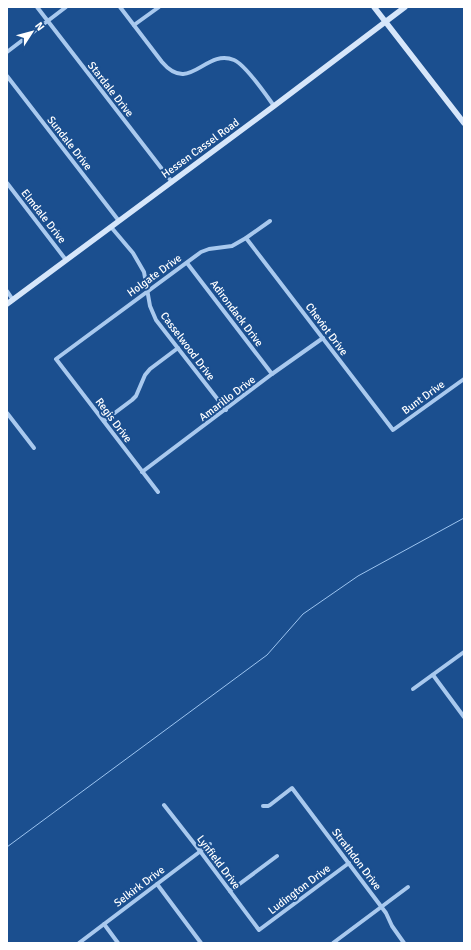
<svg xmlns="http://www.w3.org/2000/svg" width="471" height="950" viewBox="0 0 471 950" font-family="Signika,sans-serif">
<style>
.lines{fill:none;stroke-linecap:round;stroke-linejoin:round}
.stream{stroke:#9cc4f0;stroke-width:1}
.minor{stroke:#a9c9ee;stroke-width:4}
.secondary{stroke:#d6e6fa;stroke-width:5.5}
.labels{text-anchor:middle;stroke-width:4;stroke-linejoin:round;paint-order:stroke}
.street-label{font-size:11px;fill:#fff;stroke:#1b4f8f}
</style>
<rect width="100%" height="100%" fill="#1b4f8f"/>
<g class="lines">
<!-- stream -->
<polyline class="stream" points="7,847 267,655 303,614 358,576 464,518"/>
<!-- minor -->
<g class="minor">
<polyline points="37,7 172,182"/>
<path d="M120 7 162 62C190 95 205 48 234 60 246 65 266 95 274 106"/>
<polyline points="134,25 159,7"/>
<polyline points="7,52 66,7"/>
<polyline points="7,76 119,221"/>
<polyline points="7,183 66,260"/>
<polyline points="111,227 133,253 144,272 150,306 156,320 226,410"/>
<polyline points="246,238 393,430 464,379"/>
<polyline points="187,263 272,374"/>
<polyline points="7,291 13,300"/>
<polyline points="7,413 34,448"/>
<polyline points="104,421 132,400 136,396 145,375 150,369 178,348"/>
<polyline points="142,472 272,374 323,338"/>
<polyline points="158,492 56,359 201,252 209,249 232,246 246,238 270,221"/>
<polyline points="433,675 464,717"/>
<polyline points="413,689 464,652"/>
<polyline points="164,805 200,851 259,930 349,863"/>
<polyline points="263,806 268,806 270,805 292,788 386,913 392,926 404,943"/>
<polyline points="157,884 201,943"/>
<polyline points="230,891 277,856"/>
<polyline points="104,924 118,943"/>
<polyline points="79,943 210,844"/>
<polyline points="333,943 408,887"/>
</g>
<!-- secondary -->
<g class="secondary">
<polyline points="374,7 464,123"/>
<polyline points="7,304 274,106 405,7"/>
</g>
</g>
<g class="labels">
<!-- street labels -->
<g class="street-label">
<text transform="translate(111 89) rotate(52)" y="4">Stardale Drive</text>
<text transform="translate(70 143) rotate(52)" y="4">Sundale Drive</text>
<text transform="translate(200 148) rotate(-36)" y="4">Hessen Cassel Road</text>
<text transform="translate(44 216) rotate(52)" y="4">Elmdale Drive</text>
<text transform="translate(154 275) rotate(-36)" y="4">Holgate Drive</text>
<text transform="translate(237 313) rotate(53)" y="4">Adirondack Drive</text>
<text transform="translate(327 329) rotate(53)" y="4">Cheviot Drive</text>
<text transform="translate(188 346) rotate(53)" y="4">Casselwood Drive</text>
<text transform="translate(423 397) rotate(-36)" y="4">Bunt Drive</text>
<text transform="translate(227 398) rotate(-37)" y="4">Amarillo Drive</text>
<text transform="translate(114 420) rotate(53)" y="4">Regis Drive</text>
<text transform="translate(357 859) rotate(53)" y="4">Strathdon Drive</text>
<text transform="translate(219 862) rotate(53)" y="4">Lynfield Drive</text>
<text transform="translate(139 886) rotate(-37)" y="4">Selkirk Drive</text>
<text transform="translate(299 889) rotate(-37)" y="4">Ludington Drive</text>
</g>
</g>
<!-- border -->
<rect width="471" height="950" fill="none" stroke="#ffffff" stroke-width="16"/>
<!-- north arrow -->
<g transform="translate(32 32) rotate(54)" stroke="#1b4f8f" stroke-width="3" paint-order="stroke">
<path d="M0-3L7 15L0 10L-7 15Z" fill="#ffffff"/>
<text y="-6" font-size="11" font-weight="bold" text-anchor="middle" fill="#ffffff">N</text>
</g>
</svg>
